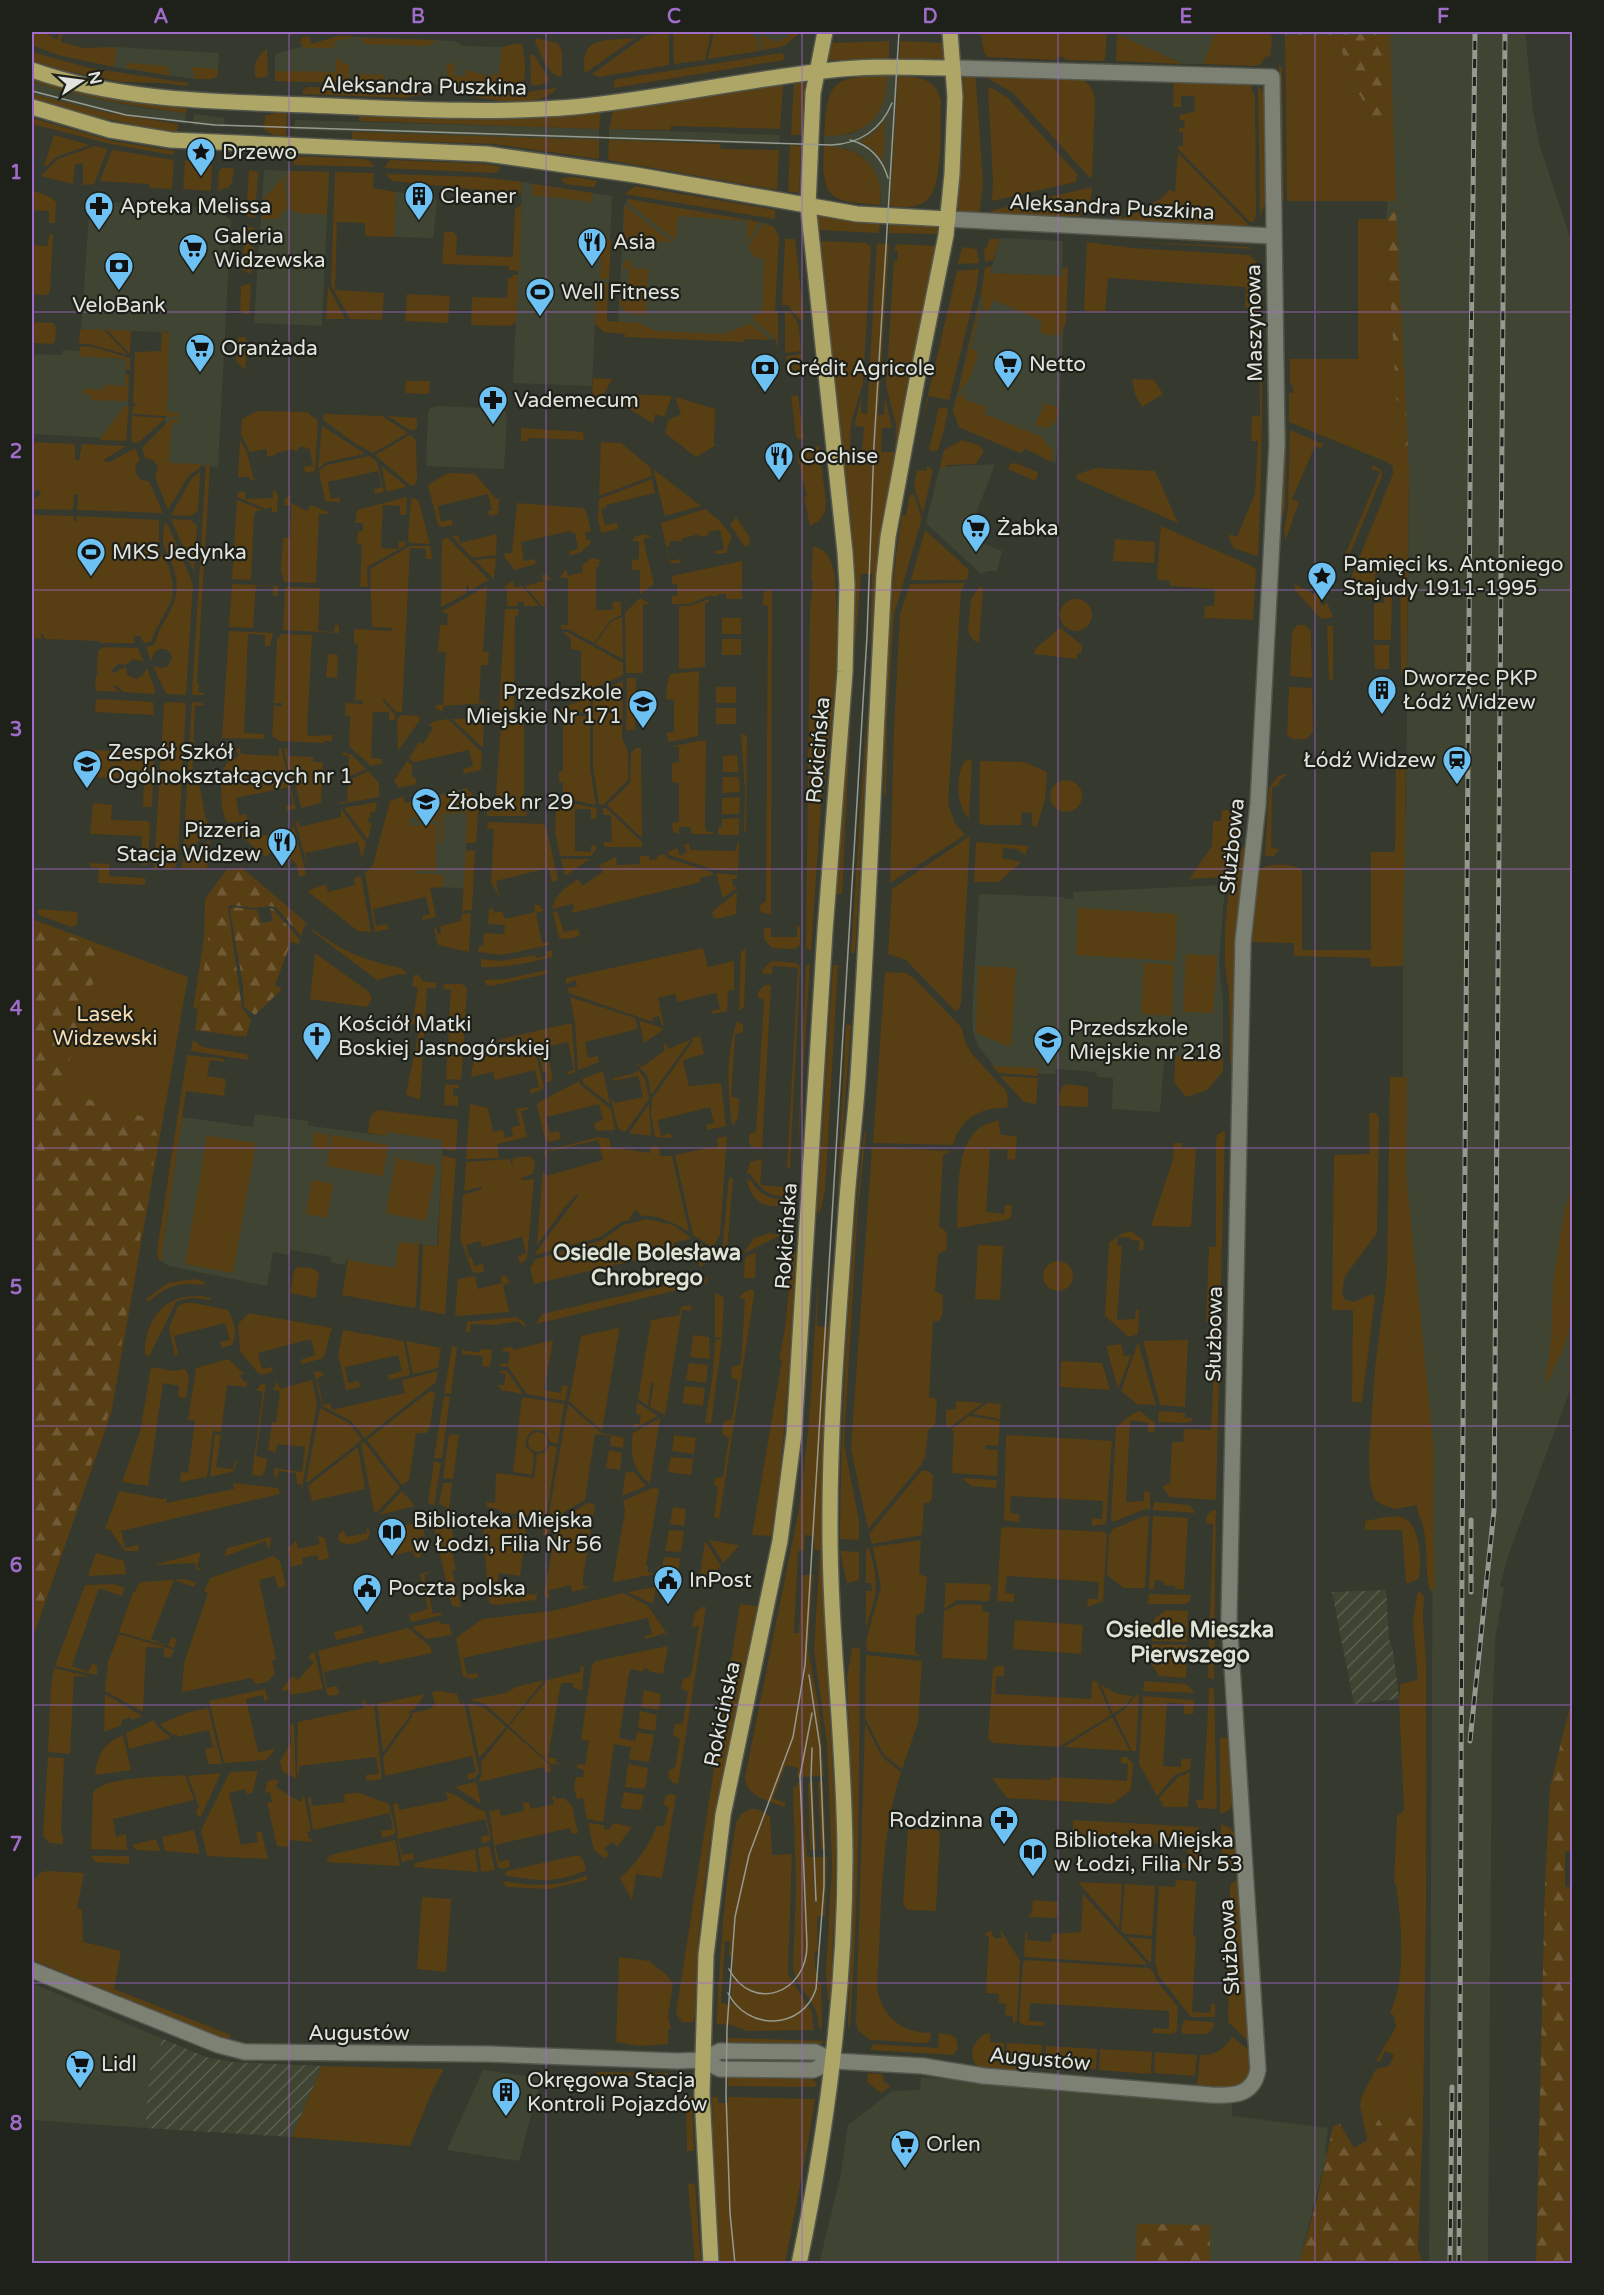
<svg xmlns="http://www.w3.org/2000/svg" width="1604" height="2295" viewBox="0 0 1604 2295" font-family="'Varela Round',sans-serif">
<style>
.built{fill:#3f4532;fill-rule:evenodd}
.industrial{fill:url(#industrial-furrows)}
.green{fill:#583e13;fill-rule:evenodd}
.forest{fill:url(#forest-firs)}
.lines{fill:none;stroke-linecap:round;stroke-linejoin:round}
.minor-casing{stroke:#54574d;stroke-width:18}
.major-casing{stroke:#54574d;stroke-width:18}
.minor{stroke:#7d8174;stroke-width:15}
.major{stroke:#aea666;stroke-width:15}
.tram{stroke:#969990;stroke-width:1.5}
.rail-casing{stroke:#969990;stroke-width:5}
.rail{stroke:#1e201a;stroke-width:3;stroke-dasharray:9;stroke-linecap:butt}
.grid{fill:none;stroke:#9f6cc9;stroke-width:1.5;stroke-opacity:0.55}
.labels{text-anchor:middle;stroke-width:4.5;stroke-linejoin:round;paint-order:stroke}
.street-label{font-size:21px;fill:#e1e3dc;stroke:#1e201a}
.poi-label{font-size:21px;fill:#e1e3dc;stroke:#1e201a;text-anchor:start}
.park-label{font-size:21px;fill:#f8dcb3;stroke:#1e201a}
.neighbourhood-label{font-size:22px;font-weight:bold;fill:#dee3d4;stroke:#1e201a}
.neatline{fill:none;stroke:#9f6cc9;stroke-width:2}
.grid-label{font-size:20px;text-anchor:middle;font-weight:bold;fill:#9f6cc9}
</style>
<defs>
<pattern id="industrial-furrows" width="10" height="10" patternUnits="userSpaceOnUse" patternTransform="scale(1.5)"><rect width="10" height="10" fill="#3f4532"/><path d="M-1 1l2-2M0 10L10 0M9 11l2-2" fill="none" stroke="#5a604f"/></pattern>
<pattern id="forest-firs" width="22" height="20" patternUnits="userSpaceOnUse" patternTransform="scale(1.5)"><rect width="22" height="20" fill="#583e13"/><path d="M5 1l3.5 6h-7zM16 11l3.5 6h-7z" fill="#705a35"/></pattern>
</defs>
<rect width="100%" height="100%" fill="#36392e"/>
<!-- built -->
<g class="built">
<polygon points="744,32 801,32 784,46 759,51"/>
<polygon points="1117,32 1215,32 1203,64 1183,64 1117,34"/>
<polygon points="1412,32 1525,32 1533,111 1539,143 1572,244 1572,1385 1508,1556 1500,1586 1504,1588 1495,1639 1492,1730 1488,2263 1429,2263 1433,1492 1431,1456 1403,1160 1403,931 1404,815 1406,812 1409,466 1408,463 1400,462 1386,219 1389,186 1386,35"/>
<polygon points="338,36 455,41 463,46 502,47 520,44 522,44 524,60 524,79 519,87 275,81 275,54"/>
<polygon points="115,47 219,53 217,77 211,79 195,79 114,67 117,51 115,51"/>
<path d="M888 76H898L890 206 880 205 881 194 862 156 847 149 824 146V136L850 134 864 127 873 119 886 92ZM885 121 882 160 876 152 860 141 876 131Z"/>
<polygon points="32,82 102,100 142,108 186,113 185,124 103,112 54,101 32,94"/>
<polygon points="194,114 225,118 224,127 193,125"/>
<polygon points="295,120 599,129 599,140 294,130"/>
<polygon points="609,129 780,135 779,145 609,140"/>
<polygon points="264,170 329,172 322,326 254,323"/>
<polygon points="522,182 612,196 607,316 601,323 595,324 592,386 513,383"/>
<polygon points="396,192 429,195 435,198 437,201 433,238 394,237"/>
<polygon points="628,199 759,222 766,223 778,233 775,311 777,340 724,334 655,331 639,323 618,322 624,205"/>
<polygon points="90,201 217,208 231,221 218,467 164,465 168,332 81,330"/>
<polygon points="1003,238 1063,241 1062,276 990,273 1000,239"/>
<polygon points="981,292 1064,322 1056,464 1026,449 1020,453 959,427 953,411"/>
<polygon points="63,350 79,351 80,356 126,359 125,386 129,386 126,439 32,434 32,354 62,355"/>
<polygon points="437,406 504,409 507,416 504,469 426,466 428,413 430,408"/>
<polygon points="995,464 967,537 1002,551 997,571 988,571 981,574 926,523 940,467"/>
<polygon points="466,788 468,789 465,888 424,887 409,890 396,805"/>
<polygon points="1225,885 1219,962 1223,1001 1223,1072 1207,1090 1186,1097 1174,1082 1176,1050 1165,1049 1160,1112 1112,1109 1113,1078 1097,1077 1096,1072 1056,1069 1055,1074 1041,1074 1038,1073 1038,1068 994,1066 978,1046 973,1032 972,1016 979,894 1065,897 1065,899 1073,899 1073,892"/>
<polygon points="255,1114 308,1121 308,1125 312,1126 385,1136 386,1132 443,1140 437,1246 399,1242 395,1269 346,1260 345,1265 339,1264 331,1262 331,1257 290,1250 289,1255 273,1252 267,1286 169,1266 162,1262 162,1252 182,1117 253,1127"/>
<polygon points="32,1983 163,2039 150,2068 145,2128 32,2120"/>
<polygon points="483,2070 541,2078 519,2161 447,2150"/>
<polygon points="921,2077 1232,2101 1232,2116 1328,2128 1325,2153 1327,2154 1299,2263 819,2264 840,2178 848,2125 892,2091 920,2090"/>
</g>
<!-- industrial -->
<g class="industrial">
<polygon points="1286,32 1412,32 1386,35 1285,35"/>
<polygon points="1386,1590 1389,1639 1393,1651 1399,1699 1354,1704 1332,1592"/>
<polygon points="163,2039 206,2057 231,2062 322,2066 292,2137 145,2128 150,2068"/>
</g>
<!-- green -->
<g class="green">
<polygon points="33,32 44,32 57,40 60,33 62,35 61,42 84,48 115,47 115,50 117,51 114,67 58,55 32,45"/>
<polygon points="665,32 669,32 669,65 599,77 592,74 645,36"/>
<polygon points="673,32 711,32 705,60 674,64"/>
<polygon points="714,32 747,32 751,33 752,37 756,35 759,51 708,59"/>
<polygon points="793,32 801,32 784,46 762,50 760,35 777,42 785,38"/>
<polygon points="1215,32 1269,32 1272,38 1270,57 1266,56 1261,64 1255,66 1203,64"/>
<polygon points="976,33 1107,32 1105,58 1104,61 1065,60 1064,57 1057,57 1057,60 988,57 984,52 981,35"/>
<polygon points="1390,33 1396,201 1287,201 1285,35 1338,35 1348,74 1349,94 1360,95 1370,116 1388,114 1386,35"/>
<polygon points="1117,34 1183,64 1116,61"/>
<polygon points="309,36 312,44 338,36 351,36 351,38 335,41 334,48 305,48 301,45 301,38"/>
<polygon points="359,38 436,40 428,46 365,44"/>
<path d="M536 38 557 43 562 51V77C548 76 541 54 535 42Z"/>
<path d="M635 38 591 69 585 73C579 35 606 41 635 38Z"/>
<polygon points="889,41 889,59 828,60 832,43"/>
<polygon points="900,41 943,43 945,59 899,59"/>
<path d="M514 44H522C524 57 529 78 519 87L450 86 446 66 454 62V76H465V70L492 77 493 74H499L502 47Z"/>
<path d="M267 49 268 75 266 77 256 78C252 67 257 55 267 49Z"/>
<polygon points="32,52 90,68 188,83 188,86 162,83 122,82 66,71 32,61"/>
<polygon points="781,53 784,55 784,60 614,88 614,81 618,79"/>
<polygon points="530,55 534,55 549,79 547,83 534,86 531,83"/>
<polygon points="336,59 341,59 341,63 349,64 349,83 275,81 275,71 336,72"/>
<polygon points="127,63 166,66 171,76 127,68"/>
<polygon points="1279,65 1282,67 1284,202 1280,198"/>
<polygon points="192,67 218,69 217,77 211,79 195,79"/>
<polygon points="358,74 384,75 385,84 354,83 354,75"/>
<polygon points="963,74 975,74 976,82 983,183 979,215 960,213 958,209 964,101"/>
<path d="M987 74 1081 79C1090 84 1094 90 1095 101L1092 177H1089L1013 93 989 79Z"/>
<path d="M888 76C885 118 866 136 824 136 827 81 832 76 888 76Z"/>
<path d="M898 76C919 77 937 78 941 102 940 124 944 187 927 200 917 209 903 207 890 206Z"/>
<path d="M32 80 83 93 186 108V113C133 107 82 97 32 82Z"/>
<polygon points="1174,80 1251,82 1252,92 1255,95 1256,215 1254,222 1250,222 1178,149 1178,146 1183,146 1183,132 1179,132 1179,128 1184,128 1185,121 1179,120 1180,115 1195,111 1194,96 1181,96 1181,107 1173,107"/>
<polygon points="805,82 801,135 791,135 794,84"/>
<polygon points="783,85 780,129 671,126 670,130 609,129 613,111"/>
<polygon points="1258,86 1264,92 1266,100 1267,203 1263,207 1260,219"/>
<polygon points="308,87 415,90 421,91 424,94 405,98 303,94 303,90"/>
<polygon points="990,87 1008,98 1077,174 1076,182 992,201 993,182 988,89"/>
<path d="M554 88H557C542 109 494 101 472 96L481 92H528Z"/>
<path d="M32 94 103 112 178 124 177 132C128 124 80 115 33 99Z"/>
<polygon points="287,112 286,136 273,135 264,130 265,116 275,113"/>
<polygon points="601,112 599,129 359,121 359,115 522,119"/>
<polygon points="32,118 112,141 175,151 173,154 167,154 111,144 32,124"/>
<polygon points="885,120 883,161 872,149 860,141 876,131"/>
<polygon points="352,132 599,140 599,159 494,144 352,139"/>
<polygon points="54,135 90,145 56,157 47,166 44,166"/>
<polygon points="609,140 720,144 721,149 779,150 777,190 608,160"/>
<polygon points="790,145 801,146 799,191 797,193 788,191"/>
<polygon points="95,146 108,149 94,184 83,185 83,163 75,164 73,184 41,176 58,159"/>
<path d="M824 146C862 148 883 166 880 205 829 201 821 200 824 146Z"/>
<polygon points="112,150 174,160 172,189 151,188 148,184 100,181"/>
<polygon points="1178,153 1249,225 1249,227 1109,221 1121,216 1122,219 1152,206 1151,204 1162,198 1169,190 1175,192"/>
<polygon points="294,156 365,159 370,161 374,167 293,165"/>
<polygon points="185,160 207,162 212,165 211,191 183,189"/>
<polygon points="390,160 487,164 501,167 496,173 384,168"/>
<polygon points="222,168 234,168 232,182 229,187 218,191 219,171"/>
<polygon points="249,170 258,172 255,218 246,216"/>
<polygon points="292,171 329,172 327,215 297,213 291,209 286,175"/>
<polygon points="335,172 374,173 373,188 396,192 394,237 365,236 365,223 337,222 335,290 384,293 382,320 350,319 331,285"/>
<polygon points="385,174 479,177 522,182 521,194 393,181"/>
<polygon points="283,177 288,209 285,209 277,219 262,219 263,200"/>
<polygon points="574,177 597,181 597,182 594,187 590,187 566,184 562,181 562,178"/>
<polygon points="533,184 592,193 593,202 532,195"/>
<polygon points="635,186 775,210 775,219 625,194"/>
<path d="M1092 187C1091 202 1089 211 1075 218L990 215 993 210Z"/>
<polygon points="32,190 50,197 56,202 55,223 49,223 49,211 32,210"/>
<polygon points="628,199 759,222 747,244 747,221 678,216 676,239 674,239 628,203"/>
<polygon points="521,205 519,271 509,270 509,266 442,264 444,232 453,232 457,236 456,255 513,257 515,209"/>
<polygon points="624,205 672,242 640,241 640,248 629,248 624,244"/>
<polygon points="817,214 880,221 879,233 818,230"/>
<polygon points="1358,219 1386,219 1400,462 1408,463 1409,466 1407,674 1401,674 1400,572 1402,571 1402,560 1394,560 1393,571 1375,574 1375,587 1381,587 1381,600 1374,601 1354,591 1351,593 1347,588 1393,474 1393,467 1389,463 1289,422 1289,393 1293,393 1293,386 1290,384 1290,359 1358,359"/>
<polygon points="889,222 937,225 937,234 889,233"/>
<polygon points="766,224 774,227 779,237 775,311 778,311 778,352 776,340 753,320 754,314 762,314 764,258 756,258 748,248 760,227"/>
<polygon points="249,227 255,228 254,242 251,242 251,247 254,247 251,274 242,270 245,228"/>
<polygon points="1087,233 1249,241 1246,244 1085,235"/>
<polygon points="50,234 53,234 50,291 48,295 32,294 32,245 47,246"/>
<polygon points="602,236 611,240 609,279 600,279"/>
<polygon points="785,239 795,239 804,319 800,320 787,305 782,305"/>
<polygon points="989,239 1000,239 993,260 985,262 984,248 988,246"/>
<polygon points="1103,240 1248,247 1253,249"/>
<polygon points="819,241 865,243 871,247 863,384 851,422 850,450 862,451 864,427 855,426 855,422 862,396 861,413 867,414 877,243 889,244 878,415 884,415 885,397 892,428 882,428 881,452 895,452 896,425 886,385 894,261 897,261 898,251 894,250 895,247 898,244 935,246 918,336 907,382 896,454 880,540 870,650 872,574 861,574 855,649 854,550"/>
<polygon points="1087,242 1133,248 1249,255 1256,261 1258,269 1260,320 1251,320 1250,308 1245,308 1246,287 1108,278 1105,312 1086,311 1084,309"/>
<polygon points="962,247 977,249 979,263 958,264"/>
<path d="M632 260 631 268 648 269 646 315C634 314 622 315 619 300H628L629 269 621 268 626 261Z"/>
<polygon points="992,266 990,273 1062,276 1062,268 1068,267 1066,322 1061,335 1044,335 1039,329 1042,321 994,300 989,310 984,310 981,294 985,268"/>
<polygon points="979,269 976,290 949,400 929,396 916,447 957,271"/>
<polygon points="513,275 518,275 516,322 510,326 471,325 472,297 507,298 508,278 512,278"/>
<polygon points="251,283 249,314 244,314 240,310 241,286"/>
<polygon points="598,283 608,283 607,321 639,323 655,331 724,334 751,323 770,340 745,339 744,342 625,337 625,334 604,332 595,324 595,286"/>
<polygon points="328,287 329,288 345,319 326,319"/>
<polygon points="407,294 450,296 448,323 405,321"/>
<path d="M979 304 980 310 971 349 978 351C976 365 968 385 958 393Z"/>
<path d="M785 311C802 314 799 337 801 351L785 353Z"/>
<polygon points="32,322 53,323 56,327 55,341 52,344 33,343"/>
<path d="M1252 324 1261 325C1263 402 1262 478 1258 555L1256 556 1234 548 1229 539 1230 534 1237 537 1255 494 1258 441H1251L1252 416H1260L1259 332 1252 331Z"/>
<polygon points="83,329 104,330 128,355 89,344 79,344 80,330"/>
<polygon points="106,329 131,331 130,354"/>
<polygon points="159,332 169,333 167,411 179,414 179,417 132,414 133,406 138,405 133,403 135,352 161,351 162,334"/>
<polygon points="238,337 245,337 247,340 245,370 236,361"/>
<polygon points="89,346 130,358 130,370 126,370 126,359 79,356 80,347"/>
<polygon points="801,354 803,371 788,373 786,356"/>
<polygon points="125,375 129,375 128,399 126,401 91,400 91,395 83,394 83,389 103,390 104,385 125,386"/>
<polygon points="593,378 612,379 601,400 592,399"/>
<polygon points="1132,379 1154,380 1163,394 1142,407 1135,394"/>
<polygon points="406,381 430,381 429,394 405,393"/>
<polygon points="964,393 964,399 986,407 984,414 1040,436 1053,451 1052,462 1026,449 1020,453 959,427 953,411 957,397"/>
<polygon points="626,394 672,396 664,417 655,414 654,422 652,423 620,403"/>
<polygon points="798,395 804,439 798,439 796,436 791,396"/>
<polygon points="675,397 715,409 714,444 716,445 696,457 665,433 668,420 681,414"/>
<path d="M1044 404 1059 407C1058 422 1052 432 1035 425Z"/>
<polygon points="125,406 129,406 126,441 101,440 101,437"/>
<polygon points="939,407 948,409 944,430 938,450 934,451 929,450"/>
<polygon points="258,411 307,412 318,421 315,471 305,473 304,467 313,465 309,448 305,449 305,446 298,448 299,450 294,451 293,449 276,453 276,455 267,457 267,449 250,452 241,435 242,419"/>
<polygon points="324,414 382,416 408,433 373,453 356,444 323,420"/>
<polygon points="132,416 166,418 139,442 133,443 131,440"/>
<polygon points="388,416 417,418 417,428 411,431"/>
<polygon points="171,419 179,420 179,423 173,423 171,426 169,463 201,464 200,468 189,475 168,510 155,477 158,467 153,460 145,458 142,448"/>
<polygon points="322,426 364,453 364,454 326,462 318,469"/>
<polygon points="521,428 583,432 584,440 528,438 527,441 521,441"/>
<polygon points="1287,430 1285,508 1280,527 1284,432"/>
<polygon points="1290,430 1323,444 1321,448 1315,446 1292,499 1299,502 1285,541 1284,529 1288,508"/>
<polygon points="410,435 416,440 417,480 416,484 411,486 375,455"/>
<polygon points="240,440 247,453 254,480 250,480 250,477 238,477"/>
<polygon points="962,440 979,445 984,451 976,464 946,465 945,469 940,467 944,450"/>
<polygon points="32,442 75,444 75,460 79,460 82,444 126,446 102,461 110,462 135,448 140,459 135,466 136,474 141,480 149,481 163,513 77,510 78,495 74,494 73,508 70,510 32,509 32,501 42,493 39,492 39,489 32,494"/>
<polygon points="601,442 621,443 650,467 652,476 599,496"/>
<polygon points="819,446 826,503 825,511 819,521 810,526 804,497 807,496 797,456 801,449"/>
<polygon points="370,456 377,462 384,492 375,494 374,489 382,487 378,471 328,482 331,499 339,497 340,502 325,501 319,471 327,465"/>
<polygon points="1016,463 1037,472 1038,475 1035,481 1008,469 1010,464"/>
<polygon points="206,464 210,465 197,683 199,684 198,692 204,693 204,695 192,695"/>
<polygon points="1372,465 1381,470 1382,476 1347,561 1344,562 1343,560 1380,472 1372,469"/>
<polygon points="382,466 407,487 386,492"/>
<polygon points="927,466 933,470 923,513 914,487 917,470 926,471"/>
<polygon points="1096,468 1155,471 1178,523 1076,479 1078,474"/>
<polygon points="653,469 701,506 665,516"/>
<polygon points="200,472 198,511 190,516 171,515 192,478"/>
<polygon points="448,473 475,474 496,499 499,499 498,514 489,516 488,511 492,510 488,494 438,506 441,522 452,519 453,525 442,527 438,525 428,485"/>
<polygon points="652,479 655,493 606,505 606,508 601,509 605,525 617,523 618,529 601,533 598,519 599,499"/>
<polygon points="245,491 245,499 273,498 273,491 276,491 278,496 277,512 272,512 272,507 266,509 237,497 238,492"/>
<path d="M910 494 914 495 922 518 894 615 887 721 886 795 884 794C885 703 887 605 902 515H906Z"/>
<polygon points="292,495 289,502 307,511 311,505 328,512 328,514 319,514 316,583 284,582 281,569 283,538 290,538 291,506 284,505 285,498"/>
<polygon points="407,497 406,515 400,515 400,506 383,505 381,548 398,549 399,541 406,542 405,546 367,567 368,587 360,586 362,545 357,544 358,531 363,531 363,523 355,523 357,510"/>
<polygon points="414,498 419,502 430,544 411,543 408,541 411,499"/>
<polygon points="237,500 263,510 256,511 254,515 251,580 232,579"/>
<polygon points="517,503 583,508 586,511 591,531 585,533 587,540 590,540 591,543 581,552 570,556 569,551 578,549 575,533 571,533 570,531 521,542 524,561 535,559 536,564 515,570 505,558 504,553 512,553"/>
<polygon points="705,509 719,520 732,536 726,553 716,554 715,551 724,549 720,530 708,532 709,535 700,537 699,534 681,539 682,541 670,541 670,545 667,547 670,561 680,559 681,563 670,563 661,523"/>
<polygon points="32,515 73,516 74,521 77,521 77,516 159,520 159,550 169,567 173,585 172,600 156,629 151,642 144,643 140,636 134,636 135,643 102,643 99,641 45,639 43,634 41,634 41,639 32,638"/>
<polygon points="736,517 749,536 750,544 745,547 730,525"/>
<polygon points="171,519 190,520 197,525 194,572"/>
<path d="M165 523 168 525 193 584 186 695 166 694 153 666 162 668 168 666 172 658C169 645 154 646 152 660L150 659 146 647 154 645C157 639 158 632 161 627 171 611 179 597 176 578 173 555 157 550 165 523Z"/>
<polygon points="1161,526 1254,567 1256,571 1253,620 1204,618 1205,606 1214,606 1215,589 1170,586 1170,581 1159,580 1157,576"/>
<polygon points="925,530 969,570 967,580 911,580"/>
<polygon points="497,534 496,555 472,558 452,536 458,535 460,543"/>
<polygon points="645,534 651,537 643,539 654,584 640,594 640,570 632,570 632,560 639,559 639,541 632,541 636,536"/>
<polygon points="447,537 489,580 469,591 469,585 466,586 467,593 441,607 442,540"/>
<polygon points="1115,539 1155,542 1154,563 1113,561"/>
<polygon points="410,546 430,546 432,559 426,559 426,549 410,548 402,712 396,712 383,698 383,701 395,715 395,720 389,720 389,712 373,712 371,758 382,759 382,764 371,766 349,746 350,716 345,715 346,703 363,704 363,701 355,700 358,644 354,643 354,629 392,631 392,628 372,627 370,569"/>
<path d="M813 546C820 548 827 552 830 560 836 571 836 588 836 601 840 663 831 727 824 789H822L811 951 806 948 810 608 813 581 811 580Z"/>
<polygon points="496,558 494,579 474,560"/>
<polygon points="592,558 604,561 599,561 599,567 596,567 596,610 613,610 613,602 621,602 621,615 611,620 594,643 568,629 561,629 561,625 568,625 568,578 561,578 561,575 566,569 568,576 583,572 582,565"/>
<polygon points="742,561 742,599 726,599 726,594 718,594 718,596 709,596 689,604 672,604 672,596 677,595 677,584 672,584 672,576"/>
<polygon points="545,574 552,580 545,580 545,606 542,606 525,586 543,581 542,575"/>
<polygon points="513,581 515,588 522,586 539,606 524,606 524,602 518,602 518,606 507,606 507,588 502,588"/>
<polygon points="965,583 961,591 948,804 955,823 965,835 890,883 894,728 900,614 910,584"/>
<polygon points="232,584 278,586 278,596 273,595 273,586 256,586 253,628 229,627"/>
<polygon points="1294,584 1322,598 1319,601 1323,606 1327,602 1333,617 1321,619 1295,590"/>
<polygon points="487,586 483,652 489,652 488,665 481,665 479,701 486,703 443,706 443,712 436,709 435,705 443,705 446,652 438,652 440,625 447,625 448,614 441,612"/>
<polygon points="980,586 983,589 979,643 973,640 968,632 971,599"/>
<polygon points="285,587 320,588 318,631 334,632 335,625 339,625 339,633 283,630"/>
<polygon points="772,589 771,915 761,912 759,906 766,901 768,606 763,605 763,594 767,590"/>
<polygon points="1384,590 1392,590 1391,640 1374,640 1374,603 1384,603"/>
<polygon points="640,598 650,604 643,604 643,673 626,673 625,613"/>
<circle cx="1076" cy="615" r="16"/>
<polygon points="709,599 709,602 705,603 705,667 679,669 679,606 689,606"/>
<polygon points="505,609 518,609 518,616 515,616 514,710 499,710"/>
<polygon points="622,617 623,659 595,644 612,621"/>
<rect x="722" y="618" width="19" height="16"/>
<polygon points="1297,625 1305,625 1311,631 1312,678 1290,676 1292,632"/>
<polygon points="1327,626 1333,626 1333,681 1329,679"/>
<polygon points="1060,628 1082,645 1081,654 1077,653 1077,659 1034,654 1035,649"/>
<polygon points="229,631 273,633 270,646 265,646 265,635 248,634 244,733 265,734 263,739 222,738"/>
<polygon points="563,632 567,632 623,663 623,675 581,695 581,651 571,649 571,639"/>
<polygon points="281,634 312,635 307,731 308,736 333,735 332,741 324,741 324,743 279,741 272,736 274,705 282,707 282,703 274,703 277,640"/>
<rect x="722" y="639" width="19" height="16"/>
<polygon points="1374,645 1389,645 1389,669 1375,669"/>
<polygon points="104,647 138,648 144,662 133,659 126,665 118,664 111,671 114,673 126,666 127,675 136,679 142,676 147,668 155,690 154,694 124,692 115,685 113,687 120,692 97,691 95,689 96,675 99,674 97,672 98,651"/>
<polygon points="328,654 338,655 337,678 326,677"/>
<polygon points="699,671 698,736 669,742 666,733 674,732 674,700 666,699 667,685 670,674"/>
<polygon points="627,678 636,678 635,730 626,730"/>
<polygon points="623,681 622,738 628,752 628,780 603,805 599,804 593,767 593,694"/>
<rect x="716" y="687" width="20" height="16"/>
<polygon points="1289,687 1312,688 1313,731 1307,739 1293,739 1287,735"/>
<polygon points="590,695 591,712 558,714 558,711"/>
<polygon points="101,699 153,702 154,715 95,712 96,700"/>
<polygon points="167,702 186,703 178,856 176,866 171,869 154,868 164,704"/>
<polygon points="192,702 202,703 204,705 195,706 192,782 199,782 205,816 211,829 203,839 183,852"/>
<rect x="716" y="708" width="20" height="16"/>
<polygon points="867,708 865,793 864,793 855,953 851,953"/>
<polygon points="851,714 842,894 837,894 843,791"/>
<polygon points="401,715 419,716 420,720 398,751 397,719"/>
<polygon points="496,716 524,716 524,801 527,816 488,816 487,814 487,811 495,811 501,721 493,721"/>
<polygon points="567,716 590,716 590,768 596,805 577,801 556,802 563,800 563,782 559,782 559,771 563,771 563,717"/>
<polygon points="484,718 483,748 452,719"/>
<polygon points="448,719 482,752 481,770 464,774 463,769 473,766 469,750 415,762 415,763 409,758 419,742 423,744 433,728 429,725 434,721"/>
<polygon points="741,733 747,736 746,831 744,833 745,791"/>
<polygon points="698,741 706,741 705,826 707,832 713,832 713,834 691,834 691,827 679,827 679,834 673,832 672,823 679,822 679,783 672,782 672,763 679,762 679,747 671,747"/>
<path d="M240 746 241 754 279 756V747L281 748 296 809 287 811 286 806 293 804 289 787 236 798 239 815 246 814 248 821 228 823C220 814 220 782 223 770 225 765 229 761 232 757L236 759 239 754 236 751Z"/>
<polygon points="284,748 287,748 288,756 313,757 313,762 323,762 321,803 301,808 294,779 290,779"/>
<polygon points="636,748 641,748 642,838 607,805 630,783 631,753"/>
<polygon points="94,750 154,753 152,807 143,807 144,779 93,777"/>
<polygon points="344,752 352,755 366,769 348,777 349,756 342,755"/>
<polygon points="737,755 739,772 723,772 723,756"/>
<path d="M972 759 969 819C956 806 955 775 965 761Z"/>
<path d="M1396 760H1406L1403 966 1371 967 1370 958 1294 956V943L1250 942 1258 871C1268 862 1291 863 1302 870V950H1371V852H1395Z"/>
<polygon points="407,761 412,765 412,777 415,777 417,784 399,788 394,781"/>
<polygon points="980,761 1024,762 1047,772 1045,799 1037,827 1032,826 1032,813 1022,812 1021,825 983,825 979,823"/>
<polygon points="368,771 379,783 379,797 339,804 340,802 347,802 348,781"/>
<polygon points="1289,773 1280,780 1278,786 1272,787 1271,848 1279,849 1274,856 1265,856 1269,788 1278,776"/>
<polygon points="723,777 739,777 740,792 722,793"/>
<circle cx="1066" cy="796" r="16"/>
<polygon points="466,788 479,800 476,843 466,843 467,814 465,813 464,790"/>
<polygon points="462,791 462,813 443,814 442,843 439,844 439,810 437,810 437,821 417,821 417,818 410,818 410,826 436,824 436,871 413,871 414,873 444,875 443,887 430,888 436,917 423,920 422,916 430,914 426,897 373,909 376,926 387,924 388,929 375,932 365,873 373,865 390,801 403,796 405,803"/>
<polygon points="740,797 739,814 722,814 722,798"/>
<polygon points="377,802 375,812 371,812 368,822 372,823 368,840 344,808"/>
<polygon points="93,803 112,805 111,820 147,821 150,823 148,865 141,865 142,836 90,834"/>
<polygon points="576,804 597,808 596,819 591,819 591,809 575,809 575,851 591,852 591,846 596,845 596,850 594,851 592,856 560,856 555,831 556,809"/>
<polygon points="603,808 606,808 642,842 642,847 605,847 603,842 612,842 611,815 603,815"/>
<polygon points="341,809 366,843 362,859 358,842 305,853 308,870 296,823 298,820 300,827 341,817"/>
<polygon points="1222,810 1240,811 1241,814 1239,842 1226,877 1189,879 1212,846 1213,821 1221,821"/>
<polygon points="739,818 739,835 718,835 718,827 722,827 722,819"/>
<polygon points="293,821 306,875 299,877 297,865 276,847 266,857 238,834 246,832 248,839 293,829"/>
<polygon points="489,822 544,824 547,830 558,880 552,882 549,868 496,881 499,897 491,882 494,829 486,828"/>
<polygon points="970,836 961,1004 958,1010 955,1011 906,960 888,954 892,889"/>
<polygon points="210,840 207,869 182,868 183,857"/>
<polygon points="976,842 1029,846 1025,855 1017,849 1003,848 1002,858 1021,862 999,882 974,882"/>
<polygon points="689,843 690,850 736,851 737,843 739,843 738,871 715,870 669,855 668,852 677,848 680,856 687,852 684,845"/>
<path d="M1245 845 1249 846 1235 1063H1230C1230 1040 1230 1017 1229 994 1228 983 1225 972 1225 961 1224 938 1227 859 1245 845Z"/>
<polygon points="466,850 475,851 472,910 462,911"/>
<path d="M665 854 667 858 712 872 713 875 700 878 701 882 572 913 571 910H574L573 904 552 909C556 893 565 888 578 879L582 886 603 872 599 865 616 857 617 865 640 864V856H649L650 860 657 859V856Z"/>
<polygon points="561,859 590,859 565,876"/>
<polygon points="90,863 109,864 109,876 145,878 145,885 98,883 99,868 90,867"/>
<polygon points="242,868 307,923 305,925 236,869"/>
<polygon points="227,869 231,869 215,892 198,1009 193,1008 204,939 205,899"/>
<polygon points="716,873 737,875 737,879 732,879 733,886 737,888 723,898"/>
<polygon points="361,876 371,932 358,931 307,891 326,884 328,892 355,885 354,878"/>
<polygon points="737,892 736,914 717,919 713,917 712,912"/>
<polygon points="534,905 539,905 544,911 536,913 542,943 549,942 549,945 502,955 478,952 479,946 483,946 484,933 504,934 505,925 488,924 489,909 493,908 494,913 502,911 505,919 535,912"/>
<polygon points="1078,908 1177,914 1175,961 1076,955"/>
<polygon points="40,909 76,912 78,915 77,925 71,927 39,915 37,911"/>
<polygon points="557,911 564,932 578,929 580,936 567,939 559,938 553,912"/>
<polygon points="471,913 469,952 438,945 434,928 436,927 438,934 441,934 440,926 461,921 462,914"/>
<polygon points="32,919 188,977 111,1414 32,1640"/>
<polygon points="800,926 800,945 795,949 772,948 764,939 764,928 771,928 771,937 797,937 797,927"/>
<path d="M312 929C344 952 363 960 401 968L406 973V975L399 974 377 980 312 931Z"/>
<polygon points="703,948 708,967 734,961 734,990 728,991 727,1011 712,1014 712,1011 720,1009 716,993 678,1002 675,994 658,998 664,1026 662,1025 659,1016 652,1018 653,1022 569,993 568,988 577,986 576,980 566,984 566,978"/>
<polygon points="746,948 744,1007 739,1011 741,952"/>
<path d="M552 950V957C528 963 505 968 481 967V959L500 961 535 955 536 958 546 956V952Z"/>
<polygon points="315,953 369,992 372,998 367,1007 310,999"/>
<polygon points="1186,954 1217,956 1213,1013 1183,1012"/>
<polygon points="772,961 796,963 800,967 790,1168 787,1168 798,968 772,966 772,974 763,974 762,970"/>
<polygon points="1144,963 1174,965 1172,1016 1141,1014"/>
<polygon points="809,964 810,964 797,1168 806,966"/>
<polygon points="833,965 838,965 825,1189 820,1213 817,1211"/>
<polygon points="978,966 1016,968 1011,1047 976,1033"/>
<polygon points="547,970 547,974 491,986 486,985 484,980 506,979"/>
<path d="M885 972 906 973 914 978 962 1028 965 1042 971 1053 1007 1092 1008 1106 1006 1108C980 1107 960 1119 953 1145L873 1143Z"/>
<polygon points="414,975 418,975 423,981 436,983 436,988 427,988 420,1100 406,1094 420,1026 405,1023 407,1018 413,1019 418,988 412,986"/>
<polygon points="443,984 462,984 467,988 465,1019 449,1018 451,990 444,989"/>
<polygon points="765,985 771,985 762,1148 752,1147 749,1143 749,1134 756,1132 764,1000 758,997 758,992"/>
<polygon points="570,997 635,1018 638,1029 585,1042 588,1058 598,1056 599,1062 578,1070 575,1023"/>
<polygon points="639,1020 664,1029 644,1043"/>
<path d="M737 1021 743 1025V1032L735 1034 731 1096 739 1099 738 1118 732 1126C728 1090 725 1057 737 1021Z"/>
<polygon points="449,1022 465,1023 463,1052 448,1051"/>
<polygon points="567,1024 572,1024 575,1072 568,1075 567,1072 574,1070 568,1042 546,1047 553,1080 546,1083 546,1072 543,1072 537,1047 501,1055 498,1041 501,1039"/>
<polygon points="846,1025 851,1025 842,1140 844,1140 837,1203"/>
<polygon points="700,1036 704,1054 683,1060 689,1086 721,1083 726,1126 707,1130 706,1125 714,1123 710,1107 658,1120 661,1136 671,1133 672,1138 655,1137 651,1114 652,1099 693,1041 692,1038"/>
<polygon points="193,1040 202,1047 247,1054 249,1060 191,1051"/>
<polygon points="689,1040 690,1041 651,1095 648,1077 636,1063 642,1067 665,1050 663,1044 665,1043 669,1049"/>
<path d="M496 1042 499 1058 535 1050 544 1088 531 1094 530 1089 539 1087 535 1070 495 1080 493 1072 471 1077C473 1058 478 1048 496 1042Z"/>
<polygon points="187,1055 224,1059 224,1062 210,1060 207,1076 226,1079 224,1096 186,1091 162,1252 162,1262 159,1260 157,1251"/>
<polygon points="447,1056 463,1056 461,1080 446,1079"/>
<polygon points="1176,1056 1223,1059 1223,1071 1207,1090 1186,1097 1174,1082"/>
<polygon points="990,1062 994,1066 1038,1068 1038,1076 998,1073"/>
<polygon points="638,1070 645,1079 649,1099 625,1132 618,1129 611,1098 615,1103 643,1097 638,1076 613,1081 613,1078 633,1074"/>
<polygon points="603,1071 610,1104 584,1084 582,1079"/>
<polygon points="1000,1076 1038,1078 1036,1104 1024,1102"/>
<path d="M1390 1077H1407L1406 1174 1434 1451 1433 1506 1435 1588 1430 1591C1424 1569 1429 1545 1422 1523 1420 1516 1417 1513 1417 1505L1395 1509 1383 1505 1375 1500 1370 1484 1369 1454 1375 1368 1387 1275Z"/>
<polygon points="579,1081 582,1086 611,1109 615,1130 596,1131 594,1123 603,1120 599,1104 546,1117 550,1133 559,1131 561,1139 549,1142 545,1139 537,1105 539,1102"/>
<polygon points="445,1084 459,1085 459,1088 453,1088 453,1095 458,1096 458,1106 444,1105"/>
<path d="M1068 1084 1088 1087V1107L1059 1106C1060 1097 1058 1086 1068 1084Z"/>
<polygon points="470,1104 488,1108 493,1132 503,1130 505,1138 513,1136 511,1128 520,1125 516,1109 527,1107 529,1109 521,1111 527,1137 497,1144 499,1158 466,1159"/>
<polygon points="649,1104 651,1136 629,1133"/>
<polygon points="376,1110 458,1120 456,1151 442,1149 442,1140 387,1132 386,1136 368,1133 370,1117"/>
<polygon points="1369,1113 1376,1113 1379,1118 1377,1233 1345,1276 1342,1293 1344,1299 1354,1302 1372,1294 1375,1298 1362,1402 1352,1402 1353,1310 1332,1310 1334,1155 1370,1154"/>
<path d="M998 1120 1001 1135 1017 1136 1015 1160 1007 1159 1008 1150 990 1149 986 1212 1004 1214 1005 1205H1012L1011 1217 1006 1220 957 1228C959 1199 954 1151 977 1130 982 1125 991 1123 998 1120Z"/>
<polygon points="1225,1130 1220,1321 1206,1322 1209,1247 1216,1247 1216,1141 1217,1135"/>
<polygon points="314,1132 329,1135 327,1150 312,1148"/>
<path d="M864 1133H866L858 1208 844 1444 859 1521V1540L840 1539C841 1403 849 1267 864 1133Z"/>
<polygon points="332,1135 388,1145 383,1176 327,1166"/>
<polygon points="207,1136 256,1143 233,1273 185,1264"/>
<polygon points="727,1136 720,1234 713,1248 693,1235 675,1155 718,1146 717,1138"/>
<path d="M598 1137 610 1139V1147L650 1153 651 1146 659 1147 660 1156H672L689 1232C676 1224 658 1214 642 1216L636 1210 634 1211 629 1220 621 1222 600 1237 536 1255V1252L578 1196 577 1194 564 1208 537 1245 543 1170 546 1176 603 1160 598 1140 546 1152 548 1159 544 1155 545 1151Z"/>
<polygon points="1174,1143 1182,1143 1182,1148 1196,1148 1191,1226 1189,1227 1151,1226 1173,1159"/>
<path d="M872 1147 951 1151 943 1155 939 1227C950 1231 947 1239 946 1250L938 1254 935 1291 943 1295 942 1316 939 1321H933L929 1397 937 1399 935 1425 928 1430 925 1459H923L922 1464 868 1529 851 1449Z"/>
<polygon points="442,1155 456,1159 445,1314 420,1310 423,1245 438,1246"/>
<polygon points="530,1156 535,1162 533,1174 521,1178 522,1180 534,1179 527,1259 520,1264 518,1256 526,1253 522,1237 482,1247 480,1241 466,1245 469,1258 472,1258 474,1266 483,1264 484,1272 473,1273 460,1239 463,1195 482,1189 481,1187 464,1191 466,1162 510,1159 512,1166 513,1158"/>
<polygon points="396,1158 436,1166 426,1221 386,1213"/>
<path d="M762 1159 760 1185 786 1187V1196C768 1197 760 1188 750 1174L747 1173 750 1162Z"/>
<polygon points="1572,1173 1572,1319 1564,1347 1545,1387 1551,1343 1553,1284 1564,1213 1571,1188"/>
<polygon points="729,1178 733,1178 727,1252 722,1252"/>
<polygon points="312,1180 333,1184 327,1218 306,1214"/>
<path d="M747 1180 751 1181C759 1194 770 1200 785 1199V1204C764 1211 751 1200 747 1180Z"/>
<polygon points="647,1219 673,1225 690,1237 690,1239 674,1243 675,1251 534,1284 530,1268 536,1259 602,1240 623,1225"/>
<polygon points="1131,1231 1144,1241 1143,1250 1139,1250 1140,1241 1131,1240 1131,1238 1118,1237 1117,1245 1122,1246 1117,1320 1135,1319 1136,1310 1139,1310 1138,1334 1129,1337 1105,1316 1109,1243 1121,1234"/>
<polygon points="769,1233 781,1235 743,1254 753,1239"/>
<polygon points="694,1240 712,1251 705,1264 700,1268"/>
<polygon points="399,1242 419,1244 416,1306 413,1308 342,1295 348,1260 395,1268"/>
<polygon points="978,1245 1003,1246 1000,1300 975,1299"/>
<path d="M793 1247 796 1255C790 1349 786 1443 771 1536L752 1535 782 1360 779 1359 785 1329Z"/>
<polygon points="756,1252 755,1278 744,1278 745,1258"/>
<circle cx="1058" cy="1276" r="15"/>
<path d="M819 1262 817 1326 828 1327 832 1263 834 1279C828 1370 821 1460 821 1551L836 1832 835 1902 830 2000H828L826 1974 832 1865 827 1743 814 1651 820 1551 814 1550V1536L805 1535 804 1551H798L794 1633H799L802 1575H813L808 1650 819 1708 824 1776 797 1777 798 1768 786 1765 773 1798 785 1803V1807C769 1801 746 1797 745 1777L799 1509 809 1423Z"/>
<polygon points="298,1267 311,1268 319,1272 316,1298 290,1293 294,1271"/>
<polygon points="475,1276 478,1289 502,1283 501,1276 506,1276 510,1282 503,1285 509,1312 457,1316 455,1314 458,1279"/>
<polygon points="700,1278 707,1278 707,1283 536,1324 542,1314"/>
<path d="M194 1279 203 1281 205 1285C178 1282 168 1285 148 1302L146 1299 168 1283Z"/>
<polygon points="748,1290 754,1290 754,1296 719,1519 714,1517 718,1487 714,1485 715,1478 723,1477 729,1438 722,1434 724,1421 732,1420 738,1381 731,1377 732,1367 741,1364 745,1299 739,1298 743,1293"/>
<polygon points="715,1292 724,1298 722,1338 715,1337"/>
<path d="M200 1296 211 1298 210 1300C198 1298 188 1296 176 1302L149 1357 145 1354C144 1347 146 1341 147 1335 154 1308 173 1295 200 1296Z"/>
<path d="M185 1303H195L228 1310C234 1322 238 1333 232 1345L222 1348 220 1342 230 1340 225 1323 174 1336 178 1353 175 1357 169 1328 178 1306Z"/>
<polygon points="691,1305 691,1311 682,1310 681,1316 665,1415 650,1407 654,1383 651,1383 648,1406 638,1399 651,1320 679,1315 681,1307"/>
<polygon points="249,1313 332,1328 324,1356 321,1359 302,1364 300,1360 315,1355 311,1339 258,1353 262,1369 272,1367 273,1372 260,1375 240,1351 238,1324"/>
<polygon points="516,1317 524,1322 525,1327 518,1321 495,1325 471,1324 470,1332 466,1332 467,1322"/>
<polygon points="620,1325 602,1430 601,1430 569,1401 581,1336 618,1328"/>
<polygon points="343,1330 404,1341 410,1375 389,1380 388,1375 402,1371 398,1355 345,1367 348,1383 359,1381 360,1387 346,1390 338,1354"/>
<polygon points="1220,1331 1216,1500 1170,1497 1162,1487 1170,1483 1172,1442 1183,1442 1184,1429 1211,1430 1215,1345 1207,1344 1208,1338 1213,1333"/>
<polygon points="693,1335 709,1337 710,1359 690,1357"/>
<polygon points="722,1339 711,1424 705,1423 713,1373 715,1340"/>
<polygon points="553,1340 544,1390 561,1393 562,1385 568,1386 565,1401 527,1394 508,1367 500,1366 500,1363 508,1364 510,1352 502,1351 503,1348 511,1347 514,1350"/>
<polygon points="1188,1340 1185,1407 1160,1405 1143,1341"/>
<polygon points="406,1341 441,1348 438,1368 413,1374"/>
<polygon points="1138,1342 1156,1405 1137,1404 1121,1391"/>
<polygon points="1121,1344 1124,1356 1131,1355 1118,1389 1107,1349 1107,1346"/>
<polygon points="452,1346 457,1347 451,1394 444,1393"/>
<polygon points="463,1348 465,1351 480,1352 480,1349 492,1350 490,1367 482,1366 483,1356 462,1354"/>
<polygon points="228,1359 243,1373 240,1376 245,1383 247,1381 247,1387 227,1385 221,1432 213,1431 207,1477 180,1482 181,1472 188,1473 195,1421 188,1420 196,1368"/>
<polygon points="1061,1361 1102,1363 1110,1390 1060,1387"/>
<polygon points="689,1363 708,1365 706,1383 686,1380"/>
<polygon points="151,1367 174,1371 185,1369 189,1376 186,1398 178,1397 179,1386 163,1383 148,1486 122,1482 140,1432"/>
<polygon points="314,1371 322,1372 324,1376 317,1378 323,1405 330,1403 332,1410 405,1393 402,1380 438,1371 436,1382 365,1438 351,1421 322,1406"/>
<polygon points="501,1371 507,1371 523,1394 501,1390 498,1385 504,1385 506,1374 499,1373"/>
<polygon points="312,1380 317,1403 303,1482 303,1492 301,1484 297,1484 296,1473 279,1471 277,1479 274,1475 274,1468 302,1472 305,1447 277,1444 276,1452 268,1450 272,1422 276,1423 280,1391 273,1390 277,1381 280,1389"/>
<polygon points="266,1383 256,1456 267,1459 266,1468 262,1476 252,1475 263,1392 256,1390 260,1385"/>
<polygon points="685,1386 705,1388 703,1406 682,1403"/>
<polygon points="430,1391 435,1392 430,1427 426,1433 416,1433 409,1480 402,1485 367,1440"/>
<polygon points="444,1396 450,1397 442,1458 434,1458"/>
<path d="M522 1397 564 1404 558 1444 550 1442 546 1432C534 1426 524 1434 526 1447L534 1454 532 1475 513 1472Z"/>
<polygon points="956,1401 983,1403 949,1428 946,1425 946,1410 956,1409"/>
<polygon points="637,1402 658,1416 633,1429 634,1424 639,1424 641,1415 636,1414"/>
<polygon points="987,1403 1001,1404 1000,1419 972,1414"/>
<polygon points="568,1404 601,1433 624,1438 623,1448 610,1446 611,1436 595,1434 585,1500 551,1520 548,1519"/>
<polygon points="320,1408 349,1423 362,1440 307,1483 306,1482"/>
<polygon points="1140,1411 1155,1423 1154,1433 1148,1432 1148,1423 1130,1420 1126,1502 1144,1501 1144,1491 1150,1492 1150,1510 1145,1509 1113,1522 1111,1518 1116,1427 1132,1414"/>
<polygon points="1159,1411 1185,1413 1185,1418 1192,1418 1192,1421 1186,1423 1158,1422"/>
<polygon points="969,1416 1000,1421 998,1446 985,1445 985,1449 998,1450 997,1476 952,1473 954,1431 951,1430"/>
<path d="M660 1418 650 1483V1484C633 1470 629 1454 633 1433Z"/>
<circle cx="538" cy="1442" r="10"/>
<polygon points="215,1434 221,1435 216,1467 233,1469 235,1461 237,1461 234,1471 210,1477"/>
<polygon points="453,1434 459,1435 453,1479 443,1478 449,1435"/>
<polygon points="674,1435 696,1438 694,1454 672,1451"/>
<polygon points="1006,1435 1112,1441 1106,1524 1092,1526 1092,1518 1102,1519 1103,1501 1011,1496 1010,1513 1019,1514 1019,1522 1004,1520"/>
<polygon points="364,1442 400,1488 377,1512 374,1512 361,1444"/>
<polygon points="550,1445 557,1447 546,1519 501,1512 501,1510 487,1507 486,1502 495,1503 496,1473 534,1478 537,1454 544,1453"/>
<polygon points="358,1447 365,1489 312,1501 308,1486"/>
<polygon points="609,1450 622,1453 620,1470 606,1468"/>
<polygon points="671,1457 693,1459 691,1475 668,1472"/>
<polygon points="434,1461 441,1463 434,1506 428,1502"/>
<polygon points="922,1470 927,1471 933,1475 932,1499 929,1503 924,1503 922,1535 872,1544 869,1534"/>
<polygon points="626,1471 635,1473 646,1486 622,1496"/>
<polygon points="962,1478 997,1480 996,1488 971,1486"/>
<polygon points="233,1483 278,1488 280,1494 121,1531 125,1548 138,1545 139,1551 125,1551 110,1530 105,1529 119,1491 162,1499 167,1498 166,1503 234,1489"/>
<polygon points="443,1483 452,1483 449,1509 439,1504"/>
<path d="M652 1488 659 1489 646 1565 648 1566V1572L656 1574 657 1567 662 1568 664 1557 680 1558 679 1568C658 1573 637 1578 615 1582L613 1580 625 1511 623 1501Z"/>
<polygon points="402,1491 415,1506 379,1515"/>
<polygon points="1154,1502 1189,1505 1196,1513 1153,1510"/>
<polygon points="588,1503 595,1504 583,1577 583,1586 590,1587 573,1592 570,1585 548,1591 550,1599 548,1599 544,1595 557,1521"/>
<polygon points="673,1507 686,1509 684,1526 670,1524"/>
<polygon points="1213,1510 1216,1510 1214,1679 1208,1678 1213,1524 1206,1523 1207,1515"/>
<polygon points="412,1514 419,1516 425,1536 417,1538 421,1557 415,1558 413,1551 390,1556 391,1539 378,1532 377,1528 382,1521 385,1530 414,1523"/>
<polygon points="489,1515 551,1524 549,1536 543,1535 544,1526 527,1524 520,1576 499,1573 498,1581 505,1583 505,1589 535,1595 538,1588 536,1600 497,1605 489,1603 482,1519"/>
<polygon points="436,1516 467,1520 451,1524 455,1546 451,1547 456,1570 452,1571 461,1607 452,1606 432,1520"/>
<polygon points="1145,1516 1149,1516 1145,1588 1124,1588 1107,1575 1109,1536 1113,1529"/>
<polygon points="1153,1516 1188,1518 1184,1589 1175,1589 1175,1586 1164,1585 1163,1581 1155,1580 1154,1589 1149,1589"/>
<path d="M1386 1517C1390 1517 1396 1516 1401 1517 1420 1521 1422 1562 1419 1578L1413 1582 1406 1583 1402 1530H1365V1521Z"/>
<path d="M366 1526 370 1532 368 1539C358 1542 345 1549 338 1539L339 1534 344 1530 346 1537 367 1533Z"/>
<polygon points="1005,1527 1105,1532 1107,1535 1103,1601 1087,1607 1088,1599 1098,1599 1099,1582 1007,1576 1005,1593 1014,1594 1014,1602 997,1601 1001,1529"/>
<polygon points="669,1530 684,1531 681,1552 665,1551"/>
<polygon points="318,1536 325,1538 329,1558 319,1561 317,1555 302,1558 303,1564 291,1567 288,1548 296,1541 298,1549 320,1544"/>
<polygon points="271,1537 270,1547 268,1548 265,1541 224,1557 227,1548"/>
<polygon points="709,1540 738,1545 738,1547 723,1563"/>
<polygon points="921,1540 919,1574 927,1577 924,1612 916,1616 915,1653 921,1656 867,1651 866,1641 881,1587 873,1547"/>
<polygon points="705,1541 721,1566 705,1582 699,1581"/>
<path d="M869 1548C879 1583 878 1593 866 1627V1591H872L871 1583H866V1549Z"/>
<polygon points="840,1551 859,1552 859,1580 847,1583"/>
<polygon points="201,1552 197,1567 201,1570 196,1570 195,1563 154,1565"/>
<polygon points="96,1553 124,1561 126,1574 88,1576"/>
<polygon points="273,1556 280,1561 286,1586 278,1588 275,1576 259,1580 276,1659 272,1660 275,1674 267,1682 256,1684 251,1678 182,1692 184,1663 208,1593 204,1592 210,1578"/>
<polygon points="432,1571 424,1575 433,1614 441,1612 442,1615 411,1622 409,1615 428,1609 420,1574"/>
<polygon points="185,1579 196,1583 194,1587 174,1580 151,1639 168,1646 172,1637 177,1639 174,1648 119,1632 133,1592 135,1592 138,1585 142,1582"/>
<polygon points="946,1583 988,1584 991,1587 989,1601 957,1600 944,1609"/>
<polygon points="114,1584 125,1588 122,1596 99,1588 72,1666 88,1672 92,1663 97,1666 97,1675 55,1666 85,1585"/>
<polygon points="656,1587 653,1604 627,1592"/>
<path d="M1419 1591 1424 1597 1423 1616 1426 1662V1908L1423 2117 1381 2115 1367 2139 1360 2105 1361 2098 1376 2069 1389 2066 1394 2055 1385 2051 1380 2061H1376L1396 2027 1394 2016 1390 2012C1407 1981 1401 1918 1396 1884L1394 1883 1397 1816 1404 1810 1399 1699 1400 1684 1418 1680 1413 1622 1417 1594Z"/>
<polygon points="623,1593 647,1605 668,1635 666,1636 665,1633 646,1639 645,1636 652,1634 648,1618 463,1658 467,1675 477,1673 478,1677 471,1679 463,1676 456,1638 482,1619 552,1611"/>
<polygon points="1149,1594 1191,1595 1190,1601 1185,1604 1148,1604"/>
<polygon points="740,1604 757,1606 710,1841 699,1932 695,2014 693,2022 682,2022 676,2013"/>
<polygon points="958,1604 982,1605 982,1611 989,1612 987,1660 942,1658 944,1611"/>
<polygon points="702,1607 706,1607 678,1784 673,1783 668,1776 669,1770 675,1768 680,1739 673,1735 675,1724 683,1723 688,1692 681,1688 683,1679 691,1676 699,1625 692,1628 695,1613"/>
<polygon points="1166,1610 1188,1611 1187,1642 1152,1641 1154,1619"/>
<polygon points="1015,1620 1083,1625 1081,1654 1013,1649"/>
<polygon points="439,1621 441,1624 449,1624 452,1635 427,1639 412,1627"/>
<polygon points="362,1625 364,1633 336,1640 334,1632"/>
<polygon points="408,1628 430,1646 432,1653 379,1664 378,1660 324,1672 327,1688 337,1686 339,1694 330,1696 327,1694 318,1651"/>
<polygon points="119,1634 174,1650 171,1657 164,1657 164,1648 146,1647 143,1712 105,1691 108,1662"/>
<polygon points="1152,1644 1187,1645 1186,1678 1159,1676 1151,1664"/>
<polygon points="668,1646 663,1674 648,1671 648,1669 644,1668 643,1672 632,1669 629,1673 619,1738 635,1741 637,1732 654,1735 649,1762 629,1759 631,1747 614,1744 603,1822 587,1819 583,1798 577,1799 574,1787 576,1777 583,1777 584,1770 577,1768 577,1764 585,1765 589,1741 581,1740 592,1665 596,1661"/>
<path d="M852 1647 860 1649C859 1775 859 1900 850 2025L848 2028 854 1863 847 1678Z"/>
<polygon points="314,1651 323,1689 291,1695 289,1690 282,1691 283,1687 293,1676 298,1680 314,1662 308,1657"/>
<polygon points="866,1655 922,1661 918,1723 902,1769 884,1755 865,1718"/>
<polygon points="580,1666 584,1668 582,1690 573,1688 573,1683 562,1683 560,1688 548,1757 557,1759 556,1763 567,1765 551,1764 509,1726 547,1680 581,1672"/>
<polygon points="997,1666 1004,1666 1004,1676 996,1676 995,1694 1091,1699 1092,1682 1096,1680 1111,1715 1059,1747 993,1743 988,1739 993,1669"/>
<polygon points="54,1668 91,1677 74,1676 70,1754 48,1752 51,1685"/>
<polygon points="544,1680 508,1725 485,1704 469,1700 506,1693 516,1687"/>
<polygon points="1144,1681 1186,1684 1195,1693 1143,1691"/>
<polygon points="1101,1685 1118,1694 1133,1696 1124,1707 1113,1714"/>
<polygon points="1214,1687 1217,1809 1198,1808 1196,1800 1203,1800 1209,1691 1205,1691"/>
<polygon points="265,1689 268,1700 264,1701 263,1695 246,1699 258,1752 276,1749 266,1760 224,1763 209,1701"/>
<polygon points="644,1690 661,1694 659,1710 641,1707"/>
<polygon points="439,1691 457,1694 460,1704 464,1703 479,1772 475,1778 468,1780 467,1774 476,1772 472,1756 385,1776 383,1757 412,1717 412,1713 430,1709 435,1704 432,1692"/>
<polygon points="105,1694 142,1716 132,1720 130,1717 121,1721 122,1725 104,1732"/>
<polygon points="425,1694 414,1710 409,1711 410,1716 383,1752 377,1704"/>
<polygon points="1136,1695 1139,1695 1136,1751 1132,1751 1115,1716 1125,1709"/>
<polygon points="1143,1696 1194,1700 1193,1714 1184,1714 1184,1704 1167,1703 1163,1766 1181,1767 1181,1759 1191,1759 1190,1769 1175,1775 1157,1796 1139,1764"/>
<polygon points="362,1700 365,1700 367,1706 374,1704 382,1779 366,1781 366,1775 379,1774 376,1757 299,1766 299,1774 297,1775 298,1722 364,1708"/>
<polygon points="468,1703 485,1708 506,1727 479,1758"/>
<polygon points="208,1708 222,1764 208,1764 205,1749 213,1747 209,1730 177,1737 177,1734 172,1735 160,1724 189,1712"/>
<polygon points="640,1711 657,1715 655,1731 638,1728"/>
<polygon points="1112,1717 1130,1751 1064,1747"/>
<polygon points="154,1720 157,1726 171,1738 129,1749 126,1733"/>
<path d="M865 1723 882 1757 901 1772C879 1840 882 1915 877 1986 881 2016 901 2033 931 2033L930 2040 926 2043 870 2040 858 2030 856 2023Z"/>
<polygon points="294,1724 296,1779 282,1771 281,1764 279,1763 291,1743 290,1725"/>
<polygon points="508,1728 550,1765 551,1772 546,1773 544,1767 479,1782 482,1772 481,1762"/>
<path d="M123 1735 131 1770 95 1775C97 1754 104 1744 123 1735Z"/>
<polygon points="1220,1738 1231,1738 1234,1803 1228,1811 1220,1814"/>
<polygon points="48,1757 64,1758 61,1834 63,1835 63,1844 50,1843 43,1836"/>
<polygon points="1121,1757 1127,1757 1133,1764 1131,1790 1112,1804 1007,1798 992,1778 1050,1780 1051,1777 1127,1781 1128,1764 1121,1763"/>
<polygon points="628,1764 648,1768 645,1789 625,1787"/>
<polygon points="258,1771 252,1793 247,1794 245,1789 229,1793 241,1845 258,1842 256,1833 261,1831 268,1859 207,1856 201,1830 230,1772"/>
<polygon points="1190,1772 1188,1807 1164,1807 1159,1798 1178,1777"/>
<polygon points="221,1773 201,1816 198,1817 196,1811 199,1807 188,1776"/>
<path d="M185 1775 194 1800 113 1819 116 1837 126 1834 127 1850 91 1849 93 1793C103 1776 165 1777 185 1775Z"/>
<polygon points="275,1779 279,1781 276,1787 300,1802 304,1796 311,1831 307,1832 309,1839 312,1839 313,1842 289,1840 288,1847 277,1846 267,1803 272,1802 270,1792 265,1793 267,1782"/>
<polygon points="476,1782 481,1804 455,1787"/>
<polygon points="813,1782 816,1849 810,1850 808,1783"/>
<polygon points="818,1782 823,1782 826,1849 821,1849"/>
<path d="M797 1783H802L807 1857H827L825 1916 817 1917 818 1951 814 1952 816 1973H819L818 1980 821 1983 822 2028 819 2029C820 2001 798 1993 793 1969L796 1887 793 1787H797Z"/>
<path d="M446 1792C460 1794 470 1808 485 1811L491 1838 488 1842 482 1843 481 1837 489 1835 485 1819 398 1839 402 1855 413 1853 414 1859 402 1862 397 1837 398 1834 393 1804 398 1803 399 1810 448 1800Z"/>
<polygon points="624,1792 644,1795 641,1810 621,1808"/>
<polygon points="359,1793 389,1804 396,1832 393,1835 382,1838 381,1831 393,1829 390,1813 313,1830 308,1798 311,1797 312,1806 345,1802 344,1794"/>
<path d="M670 1794 676 1795 662 1878 636 1874 632 1900 620 1878C637 1863 648 1847 657 1826H664L669 1808 663 1804 666 1796Z"/>
<path d="M555 1796 556 1799 564 1798 572 1806 578 1833 572 1834 570 1828 495 1845 499 1862 509 1859 510 1867 503 1869 498 1867C493 1848 493 1831 489 1811L499 1809 501 1816 524 1811 523 1803 529 1802 531 1809 554 1804 552 1797Z"/>
<path d="M750 1809H757L770 1816 772 1855 792 1854 788 1974 812 2012 814 2030 747 2031 731 2025 716 2024 723 1921 728 1873 736 1823 741 1814ZM725 1941H730L729 1956 733 1957 731 2004 721 2003Z"/>
<polygon points="1073,1820 1199,1827 1198,1869 1177,1868 1177,1863 1187,1863 1188,1845 1072,1838"/>
<polygon points="588,1823 604,1825 604,1829 609,1830 613,1823 632,1827 617,1847 613,1842 604,1848 609,1855 605,1858 594,1850"/>
<polygon points="1221,1824 1230,1828 1237,1837 1238,1862 1235,1868 1222,1873"/>
<polygon points="934,1828 940,1832 936,1911 908,1910 903,1905 908,1830"/>
<polygon points="194,1830 200,1854 165,1851 162,1837"/>
<polygon points="156,1839 160,1851 136,1850 132,1845"/>
<polygon points="395,1840 400,1866 326,1862 330,1855"/>
<polygon points="489,1846 495,1870 481,1872 478,1848"/>
<polygon points="475,1849 478,1872 414,1867 415,1863"/>
<path d="M578 1855 583 1859 586 1870C556 1884 535 1881 504 1875L507 1871Z"/>
<polygon points="91,1856 129,1856 129,1864 95,1862"/>
<polygon points="48,1871 84,1873 77,1908 82,1910 83,1942 121,1951 114,1989 231,2035 229,2041 35,1961 32,1954 32,1882 41,1872"/>
<path d="M587 1875V1880L583 1881 549 1889 506 1887 503 1881C534 1886 558 1888 587 1875Z"/>
<polygon points="1238,1879 1250,2043 1228,2022 1230,1889 1231,1884"/>
<polygon points="1176,1880 1196,1881 1193,1936 1196,1937 1192,2012 1210,2013 1211,2004 1215,2004 1215,2017 1191,2017 1158,1975 1155,1960 1159,1886 1175,1887"/>
<polygon points="1078,1882 1122,1884 1119,1929"/>
<polygon points="1125,1884 1155,1886 1152,1936 1125,1934 1121,1930"/>
<polygon points="1083,1894 1148,1965 1026,1957 1024,1956 1025,1934 1027,1932 1027,1940 1051,1942 1052,1934 1081,1932"/>
<polygon points="422,1897 451,1899 446,1972 417,1969"/>
<polygon points="1033,1900 1058,1902 1057,1918 1028,1917 1032,1912"/>
<polygon points="991,1930 994,1938 1002,1938 1000,1930 1002,1932 1020,1961 1017,2021 1013,2024 1013,2016 1005,2015 1006,2004 999,2003 999,1994 986,1993 989,1936 984,1935"/>
<polygon points="1127,1937 1152,1939 1151,1962 1150,1963"/>
<polygon points="619,1957 649,1961 668,1976 673,1985 668,2016 671,2029 668,2030 668,2044 639,2046 616,2042"/>
<polygon points="1026,1960 1149,1968 1153,1971 1158,1983 1178,2007 1177,2030 1174,2034 1153,2033 1153,2028 1169,2029 1169,2011 1030,2003 1029,2021 1044,2022 1044,2026 1023,2025 1019,2021 1023,1962"/>
<polygon points="1184,2020 1211,2022 1214,2023 1213,2028 1207,2034 1183,2034 1181,2030"/>
<polygon points="939,2033 951,2035 956,2038 958,2049 953,2055 870,2050 873,2044 938,2048"/>
<path d="M990 2033V2042L1004 2043 1003 2065 1027 2067V2069C1012 2068 995 2075 980 2067 964 2059 975 2034 990 2033Z"/>
<path d="M1232 2037 1250 2051C1253 2096 1232 2088 1197 2086L1200 2055C1215 2056 1224 2049 1232 2037Z"/>
<polygon points="729,2038 825,2041 821,2044 729,2042"/>
<polygon points="1007,2043 1042,2045 1041,2066 1005,2062"/>
<polygon points="1046,2046 1097,2049 1096,2069 1045,2066"/>
<polygon points="1100,2049 1152,2052 1151,2074 1099,2070"/>
<polygon points="1155,2052 1197,2055 1195,2076 1154,2073"/>
<polygon points="322,2066 444,2069 433,2089 410,2146 292,2137"/>
<polygon points="596,2072 668,2073 668,2075 598,2076"/>
<polygon points="868,2073 883,2074 884,2083 887,2083 890,2087 881,2093 867,2082"/>
<polygon points="728,2077 812,2079 817,2083 816,2087 728,2086"/>
<polygon points="689,2097 692,2097 694,2151 687,2151 686,2100"/>
<polygon points="712,2097 718,2097 718,2103 728,2103 728,2097 815,2099 807,2149 785,2263 720,2263 715,2196"/>
<polygon points="1572,2173 1572,2263 1564,2263"/>
<polygon points="695,2183 701,2263 695,2263 688,2184"/>
</g>
<!-- forest -->
<g class="forest">
<polygon points="1338,35 1386,35 1388,115 1370,116 1360,95 1349,94 1348,74"/>
<polygon points="1396,210 1408,451 1408,463 1400,462 1386,219"/>
<polygon points="231,869 236,869 305,925 301,936 276,907 270,906 254,908 231,905 228,907 242,1008 251,1020 246,1037 195,1030 215,892"/>
<polygon points="232,907 257,910 261,923 273,921 270,908 273,909 300,940 299,944 291,942 275,985 282,989 255,1015 244,1007 243,985 230,910"/>
<polygon points="32,921 103,950 62,1085 69,1093 150,1119 158,1137 109,1413 32,1634"/>
<polygon points="1572,1698 1572,1851 1565,1851 1565,1887 1572,1887 1572,2173 1564,2263 1536,2263 1545,1884 1550,1788"/>
<polygon points="1381,2115 1423,2117 1418,2249 1422,2263 1299,2263 1317,2200 1333,2126 1340,2124 1354,2148 1366,2141"/>
<polygon points="1137,2224 1210,2225 1210,2263 1135,2263"/>
</g>
<g class="lines">
<!-- minor casing -->
<g class="minor-casing">
<g id="minor">
<polyline points="948,219 1274,236"/>
<path d="M32 1970 218 2045 245 2052 489 2054 678 2061 702 2060 720 2051 815 2052 834 2061 923 2066 984 2076 1211 2095C1233 2096 1253 2096 1258 2070L1229 1619 1243 941 1258 804 1277 444 1272 77 953 68"/>
<polyline points="702,2060 720,2069 813,2070 834,2061"/>
</g>
</g>
<!-- major casing -->
<g class="major-casing">
<g id="major">
<path d="M32 70C111 98 196 101 280 104 377 107 476 115 574 107 660 99 746 79 832 70 872 65 913 68 953 68"/>
<polyline points="32,107 110,130 171,140 487,154 636,175 857,214 948,219"/>
<polyline points="711,2264 702,2094 706,1955 723,1815 780,1541 794,1434 825,931 845,672 847,584 845,552 808,205 813,93 825,32"/>
<path d="M799 2264C827 2130 845 1995 845 1858 845 1745 829 1632 830 1518 830 1416 839 1314 846 1212 849 1167 855 1122 858 1077 869 909 875 742 884 575L888 537 917 380 946 235 952 174 955 97 950 32"/>
</g>
</g>
<!-- minor -->
<use href="#minor" class="minor"/>
<!-- major -->
<use href="#major" class="major"/>
<!-- tram -->
<g class="tram">
<path d="M32 91 126 115 215 125 831 145C859 144 881 130 892 103"/>
<path d="M850 140C869 145 882 158 888 178"/>
<polyline points="812,1748 811,1779 816,1901"/>
<path d="M729 1969C752 2013 807 1994 807 1945L800 1776 812 1713"/>
<path d="M728 1993C747 2031 802 2031 816 1989L824 1886V1853L820 1747 809 1675"/>
<polyline points="735,2264 730,2213 726,2094 727,2028 735,1917 749,1855 793,1737 805,1665 867,636 874,445 899,32"/>
</g>
<!-- rail casing -->
<g class="rail-casing">
<g id="rail">
<polyline points="1471,1592 1471,1520"/>
<polyline points="1470,1741 1494,1510 1505,32"/>
<polyline points="1450,2264 1452,2087"/>
<polyline points="1459,2264 1462,1559 1471,359 1475,32"/>
</g>
</g>
<!-- rail -->
<use href="#rail" class="rail"/>
</g>
<!-- grid -->
<path class="grid" d="M289 32V2264M546 32V2264M802 32V2264M1058 32V2264M1315 32V2264M32 312H1572M32 590H1572M32 869H1572M32 1148H1572M32 1426H1572M32 1705H1572M32 1983H1572"/>
<!-- icons -->
<defs>
<g id="sight-pin" transform="scale(1.5)"><path d="M0 17L-7.5 6A9.5 9.5 0 1 1 7.5 6Z" fill="#6ec2f3" stroke="#1e201a"/><path d="M0-6L1.8-2.2L6-1.7L2.9 1.2L3.7 5.4L0 3.3L-3.7 5.4L-2.9 1.2L-6-1.7L-1.8-2.2Z" fill="#111"/></g>
<g id="building-pin" transform="scale(1.5)"><path d="M0 17L-7.5 6A9.5 9.5 0 1 1 7.5 6Z" fill="#6ec2f3" stroke="#1e201a"/><path d="M-4-6H4V6H1V3H-1V6H-4ZM-2.5-4.3h1.7v1.8h-1.7ZM.8-4.3h1.7v1.8H.8ZM-2.5-1h1.7V.8h-1.7ZM.8-1h1.7V.8H.8Z" fill="#111"/></g>
<g id="pharmacy-pin" transform="scale(1.5)"><path d="M0 17L-7.5 6A9.5 9.5 0 1 1 7.5 6Z" fill="#6ec2f3" stroke="#1e201a"/><path d="M-2-6h4v4h4v4h-4v4h-4v-4h-4v-4h4Z" fill="#111"/></g>
<g id="restaurant-pin" transform="scale(1.5)"><path d="M0 17L-7.5 6A9.5 9.5 0 1 1 7.5 6Z" fill="#6ec2f3" stroke="#1e201a"/><path d="M-5-6h1v4h1v-4h1v4h1v-4h1v5L-1.5 .5V6h-2V.5L-5-1ZM5-6V6H3V1.5H1.5Q1.5-4 5-6Z" fill="#111"/></g>
<g id="supermarket-pin" transform="scale(1.5)"><path d="M0 17L-7.5 6A9.5 9.5 0 1 1 7.5 6Z" fill="#6ec2f3" stroke="#1e201a"/><path d="M-6-5.5h2.5l.6 2H6L4.5 2H-2.5L-4.4-4H-6ZM-1.5 3.2a1.3 1.3 0 1 0 .1 0ZM3 3.2a1.3 1.3 0 1 0 .1 0Z" fill="#111"/></g>
<g id="bank-pin" transform="scale(1.5)"><path d="M0 17L-7.5 6A9.5 9.5 0 1 1 7.5 6Z" fill="#6ec2f3" stroke="#1e201a"/><path d="M-6-4H6V4H-6ZM0-2.3a2.3 2.3 0 1 0 0 4.6a2.3 2.3 0 1 0 0-4.6Z" fill="#111"/></g>
<g id="stadium-pin" transform="scale(1.5)"><path d="M0 17L-7.5 6A9.5 9.5 0 1 1 7.5 6Z" fill="#6ec2f3" stroke="#1e201a"/><path d="M0-5a6.5 5 0 1 0 0 10a6.5 5 0 1 0 0-10ZM-3.5-1.8h7v3.6h-7Z" fill="#111"/></g>
<g id="school-pin" transform="scale(1.5)"><path d="M0 17L-7.5 6A9.5 9.5 0 1 1 7.5 6Z" fill="#6ec2f3" stroke="#1e201a"/><path d="M0-5L7-2L0 1L-7-2ZM-4 1L0 2.5L4 1V4Q0 6-4 4Z" fill="#111"/></g>
<g id="station-pin" transform="scale(1.5)"><path d="M0 17L-7.5 6A9.5 9.5 0 1 1 7.5 6Z" fill="#6ec2f3" stroke="#1e201a"/><path d="M-3-6H3Q5-6 5-4V2Q5 4 3 4L4.5 6H3L1.5 4h-3L-3 6H-4.5L-3 4Q-5 4-5 2V-4Q-5-6-3-6ZM-3.5-4v3h7v-3ZM-3.5 1v1.5H-2V1ZM2 1v1.5H3.5V1Z" fill="#111"/></g>
<g id="church-pin" transform="scale(1.5)"><path d="M0 17L-7.5 6A9.5 9.5 0 1 1 7.5 6Z" fill="#6ec2f3" stroke="#1e201a"/><path d="M-1.2-6h2.4v3.5h3.3v2.4h-3.3V6h-2.4V-.1h-3.3v-2.4h3.3Z" fill="#111"/></g>
<g id="library-pin" transform="scale(1.5)"><path d="M0 17L-7.5 6A9.5 9.5 0 1 1 7.5 6Z" fill="#6ec2f3" stroke="#1e201a"/><path d="M-6-4Q-3-5.5-.7-3.5V5Q-3 3-6 4ZM6-4Q3-5.5 .7-3.5V5Q3 3 6 4Z" fill="#111"/></g>
<g id="civic-pin" transform="scale(1.5)"><path d="M0 17L-7.5 6A9.5 9.5 0 1 1 7.5 6Z" fill="#6ec2f3" stroke="#1e201a"/><path d="M-.6-6.5H3V-4.5H.6V-3L4-1V1h2V6H-6V1h2V-1L-.6-3ZM-1.2 2.5V6h2.4V2.5Z" fill="#111"/></g>
</defs>
<g fill-rule="evenodd">
<use href="#sight-pin" x="201" y="152"/>
<use href="#building-pin" x="419" y="196"/>
<use href="#pharmacy-pin" x="99" y="206"/>
<use href="#restaurant-pin" x="592" y="242"/>
<use href="#supermarket-pin" x="193" y="248"/>
<use href="#bank-pin" x="119" y="266"/>
<use href="#stadium-pin" x="540" y="292"/>
<use href="#supermarket-pin" x="200" y="348"/>
<use href="#supermarket-pin" x="1008" y="364"/>
<use href="#bank-pin" x="765" y="368"/>
<use href="#pharmacy-pin" x="493" y="400"/>
<use href="#restaurant-pin" x="779" y="456"/>
<use href="#supermarket-pin" x="976" y="528"/>
<use href="#stadium-pin" x="91" y="552"/>
<use href="#sight-pin" x="1322" y="576"/>
<use href="#building-pin" x="1382" y="690"/>
<use href="#school-pin" x="643" y="704"/>
<use href="#station-pin" x="1457" y="760"/>
<use href="#school-pin" x="87" y="764"/>
<use href="#school-pin" x="426" y="802"/>
<use href="#restaurant-pin" x="282" y="842"/>
<use href="#church-pin" x="317" y="1036"/>
<use href="#school-pin" x="1048" y="1040"/>
<use href="#library-pin" x="392" y="1532"/>
<use href="#civic-pin" x="668" y="1580"/>
<use href="#civic-pin" x="367" y="1588"/>
<use href="#pharmacy-pin" x="1004" y="1820"/>
<use href="#library-pin" x="1033" y="1852"/>
<use href="#supermarket-pin" x="80" y="2064"/>
<use href="#building-pin" x="506" y="2092"/>
<use href="#supermarket-pin" x="905" y="2144"/>
</g>
<g class="labels">
<!-- street labels -->
<g class="street-label">
<text transform="translate(424 86) rotate(1)" y="7">Aleksandra Puszkina</text>
<text transform="translate(1112 207) rotate(3)" y="7">Aleksandra Puszkina</text>
<text transform="translate(1254 323) rotate(-91)" y="7">Maszynowa</text>
<text transform="translate(818 750) rotate(-85)" y="7">Rokicińska</text>
<text transform="translate(1232 846) rotate(-84)" y="7">Służbowa</text>
<text transform="translate(786 1236) rotate(-86)" y="7">Rokicińska</text>
<text transform="translate(1214 1334) rotate(-89)" y="7">Służbowa</text>
<text transform="translate(722 1714) rotate(-78)" y="7">Rokicińska</text>
<text transform="translate(1229 1947) rotate(-94)" y="7">Służbowa</text>
<text x="359" y="2040">Augustów</text>
<text transform="translate(1040 2059) rotate(5)" y="7">Augustów</text>
</g>
<!-- poi labels -->
<g class="poi-label">
<text x="222" y="159">Drzewo</text>
<text x="440" y="203">Cleaner</text>
<text x="120" y="213">Apteka Melissa</text>
<text x="214" y="243">Galeria<tspan x="214" dy="24">Widzewska</tspan></text>
<text x="613" y="249">Asia</text>
<text x="561" y="299">Well Fitness</text>
<text x="119" y="312" text-anchor="middle">VeloBank</text>
<text x="221" y="355">Oranżada</text>
<text x="1029" y="371">Netto</text>
<text x="786" y="375">Crédit Agricole</text>
<text x="514" y="407">Vademecum</text>
<text x="800" y="463">Cochise</text>
<text x="997" y="535">Żabka</text>
<text x="112" y="559">MKS Jedynka</text>
<text x="1343" y="571">Pamięci ks. Antoniego<tspan x="1343" dy="24">Stajudy 1911-1995</tspan></text>
<text x="1403" y="685">Dworzec PKP<tspan x="1403" dy="24">Łódź Widzew</tspan></text>
<text x="622" y="699" text-anchor="end">Przedszkole<tspan x="622" dy="24">Miejskie Nr 171</tspan></text>
<text x="108" y="759">Zespół Szkół<tspan x="108" dy="24">Ogólnokształcących nr 1</tspan></text>
<text x="1436" y="767" text-anchor="end">Łódź Widzew</text>
<text x="447" y="809">Żłobek nr 29</text>
<text x="261" y="837" text-anchor="end">Pizzeria<tspan x="261" dy="24">Stacja Widzew</tspan></text>
<text x="338" y="1031">Kościół Matki<tspan x="338" dy="24">Boskiej Jasnogórskiej</tspan></text>
<text x="1069" y="1035">Przedszkole<tspan x="1069" dy="24">Miejskie nr 218</tspan></text>
<text x="413" y="1527">Biblioteka Miejska<tspan x="413" dy="24">w Łodzi, Filia Nr 56</tspan></text>
<text x="689" y="1587">InPost</text>
<text x="388" y="1595">Poczta polska</text>
<text x="983" y="1827" text-anchor="end">Rodzinna</text>
<text x="1054" y="1847">Biblioteka Miejska<tspan x="1054" dy="24">w Łodzi, Filia Nr 53</tspan></text>
<text x="101" y="2071">Lidl</text>
<text x="527" y="2087">Okręgowa Stacja<tspan x="527" dy="24">Kontroli Pojazdów</tspan></text>
<text x="926" y="2151">Orlen</text>
</g>
<!-- park labels -->
<g class="park-label">
<text x="105" y="1021">Lasek<tspan x="105" dy="24">Widzewski</tspan></text>
</g>
<!-- neighbourhood labels -->
<g class="neighbourhood-label">
<text x="647" y="1260">Osiedle Bolesława<tspan x="647" dy="25">Chrobrego</tspan></text>
<text x="1190" y="1637">Osiedle Mieszka<tspan x="1190" dy="25">Pierwszego</tspan></text>
</g>
</g>
<!-- border -->
<rect width="1604" height="2295" fill="none" stroke="#1e201a" stroke-width="66"/>
<!-- north arrow -->
<g transform="translate(81 81) rotate(77)" stroke="#1e201a" stroke-width="4.5" paint-order="stroke">
<path d="M0-4.5L10 22L0 15L-10 22Z" fill="#e1e3dc"/>
<text y="-9" font-size="16" font-weight="bold" text-anchor="middle" fill="#e1e3dc">N</text>
</g>
<rect x="33" y="33" width="1538" height="2229" class="neatline"/>
<g class="grid-label">
<text x="161" y="23">A</text>
<text x="418" y="23">B</text>
<text x="674" y="23">C</text>
<text x="930" y="23">D</text>
<text x="1186" y="23">E</text>
<text x="1443" y="23">F</text>
<text x="16" y="179">1</text>
<text x="16" y="458">2</text>
<text x="16" y="736">3</text>
<text x="16" y="1015">4</text>
<text x="16" y="1294">5</text>
<text x="16" y="1572">6</text>
<text x="16" y="1851">7</text>
<text x="16" y="2130">8</text>
</g>
</svg>
